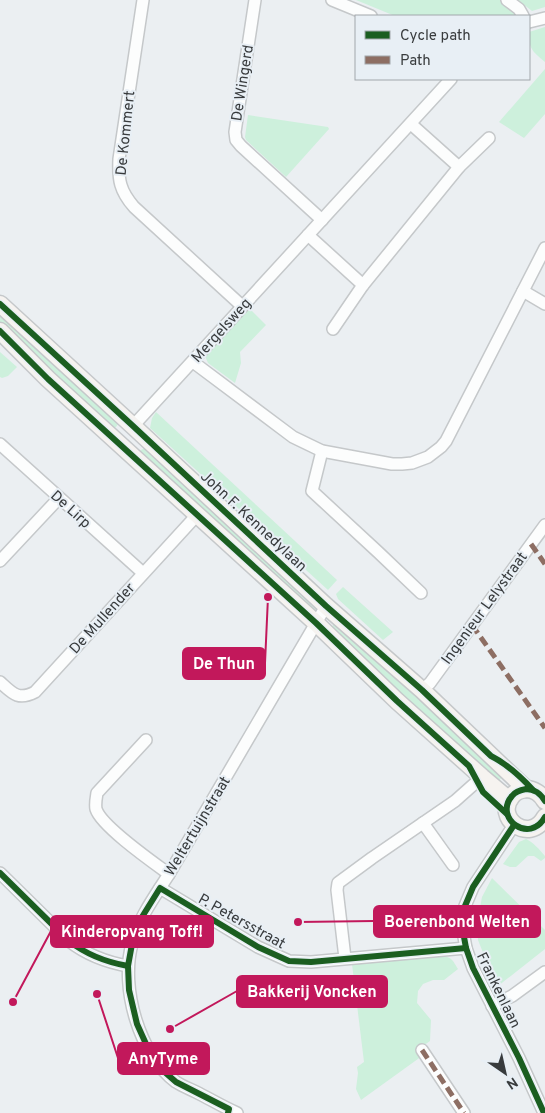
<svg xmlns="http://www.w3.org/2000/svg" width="545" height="1113" viewBox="0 0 545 1113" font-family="Overpass,sans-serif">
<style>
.green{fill:#cdf0dc}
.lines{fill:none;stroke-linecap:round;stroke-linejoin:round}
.street-casing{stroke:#c5c8ca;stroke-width:14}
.secondary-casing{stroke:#c5c8ca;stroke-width:19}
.street{stroke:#fcfdfd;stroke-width:11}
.secondary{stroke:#f6f3f0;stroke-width:16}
.quiet{stroke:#8d6e63;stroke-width:5;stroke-dasharray:10 5;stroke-linecap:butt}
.cycleway-casing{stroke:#e8eff5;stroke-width:9}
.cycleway{stroke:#1b5e20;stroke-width:6}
.labels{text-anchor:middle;stroke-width:4;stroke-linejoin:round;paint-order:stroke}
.street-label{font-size:15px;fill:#383b3d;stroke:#e8eff5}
.leader{fill:none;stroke:#c2185b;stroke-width:2}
.callout-dot{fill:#c2185b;stroke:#e8eff5;stroke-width:2}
.callout{fill:#c2185b;stroke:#c2185b;stroke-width:2}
.callout-label{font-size:16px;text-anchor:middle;font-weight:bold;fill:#fff}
</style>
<rect width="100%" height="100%" fill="#ebeff2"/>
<!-- green -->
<g class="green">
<polygon points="356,0 504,0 514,10 516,16 395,16"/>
<polygon points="518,0 545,0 545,7 532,11"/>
<path d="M545 27V62C532 51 529 49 529 32Z"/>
<polygon points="545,69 545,114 524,138 499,122"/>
<polygon points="248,115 328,127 329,129 286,177 246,140 245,137"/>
<polygon points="249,308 266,325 240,352 241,363 235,383 208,363 205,356"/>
<polygon points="0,311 117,419 118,424 116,427 113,429 0,329"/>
<polygon points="0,352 17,367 8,376 2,378 0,377"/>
<polygon points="156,412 337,580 328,590 150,428 152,418"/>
<polygon points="145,448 320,609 314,614 139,455 141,450"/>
<polygon points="343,587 393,632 383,640 338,599 336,594"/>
<polygon points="338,623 504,775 495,785 331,630 333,625"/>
<path d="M526 839C534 843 539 849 545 856V858L541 861 534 856H528L516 867H510L503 864 519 842Z"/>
<polygon points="492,878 545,930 545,949 498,986 489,968 478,940 477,924 482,897"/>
<path d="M440 956C452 957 452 959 458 969L444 980H433L423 984 418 991 417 1003 431 1020 430 1041 417 1050 422 1056 361 1100 356 1089 358 1073 357 1067 364 1062 352 964Z"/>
</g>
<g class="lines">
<!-- street casing -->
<g class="street-casing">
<g id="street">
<path d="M143 0 119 159C118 180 120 191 134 207L242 306"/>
<polyline points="255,0 235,132 236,140 241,146 322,220"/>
<polyline points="332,0 371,16"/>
<polyline points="507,0 519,9 523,16"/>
<polyline points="529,22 545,18"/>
<polyline points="411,124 459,167"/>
<polyline points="308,235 363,285"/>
<polyline points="523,291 545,304"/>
<polyline points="333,329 363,285 459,167 489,138"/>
<polyline points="193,362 293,437 322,451 392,464 402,464 412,463 428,457 441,447 446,441 545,248"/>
<polyline points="133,426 451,79"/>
<polyline points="0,444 143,573"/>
<polyline points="322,451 312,491 378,552 421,593"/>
<polyline points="0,561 59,498"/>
<path d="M0 682C12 693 18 701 35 692L197 515"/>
<polyline points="422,690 430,683 545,525"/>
<path d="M146 740 97 793C96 799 95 804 96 809 101 826 154 863 169 874"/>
<polyline points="423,823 453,865"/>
<polyline points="514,825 473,887 465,906 462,926 466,948 473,968 519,1058 544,1113"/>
<path d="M0 873 69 941C87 955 105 962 128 966"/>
<polyline points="160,888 258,947 289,961 311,962 466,948"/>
<polyline points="345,958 337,890 338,883 372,858 455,801 482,777"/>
<polyline points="492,1006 512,996 545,972"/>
<polyline points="422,1050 464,1113"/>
<path d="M237 1113C223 1107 210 1099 196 1092 190 1089 182 1086 176 1082 139 1055 120 987 132 944 138 919 155 896 169 874L326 606"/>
</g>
</g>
<!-- secondary casing -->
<g class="secondary-casing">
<g id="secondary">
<polyline points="0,304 133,426 326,606 422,690 526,789"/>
<polyline points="0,331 48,379 316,623 397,701 482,777 509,800"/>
<path d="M545 801C541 794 534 789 526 789 520 790 515 792 512 796 493 818 530 845 545 817"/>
</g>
</g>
<!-- street -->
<use href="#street" class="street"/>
<!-- secondary -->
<use href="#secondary" class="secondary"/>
<!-- quiet -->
<g class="quiet">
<polyline points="531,544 545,564"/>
<polyline points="472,625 545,728"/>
<polyline points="422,1050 464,1113"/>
</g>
<!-- cycleway casing -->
<g class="cycleway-casing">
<g id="cycleway">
<path d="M0 304 133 426 326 606 422 690 491 756C507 764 520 776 533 790"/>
<polyline points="0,331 48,379 316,623 397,701 469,766 483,792 507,814"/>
<path d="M545 801C541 794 534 789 526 789 520 790 515 792 512 796 493 818 530 845 545 817"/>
<polyline points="514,825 473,887 465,906 462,926 466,948 473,968 519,1058 544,1113"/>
<path d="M0 873 69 941C87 955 105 962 128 966"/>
<polyline points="228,1113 229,1109 176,1082 159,1067 151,1055 137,1024 129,990 128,966 132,944 142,917 160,888 258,947 289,961 311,962 466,948"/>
</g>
</g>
<!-- cycleway -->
<use href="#cycleway" class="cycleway"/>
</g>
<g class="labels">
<!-- street labels -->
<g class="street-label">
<text transform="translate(242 83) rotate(-81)" y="5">De Wingerd</text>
<text transform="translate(125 133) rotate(-84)" y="5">De Kommert</text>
<text transform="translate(221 330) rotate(-48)" y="5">Mergelsweg</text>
<text transform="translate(71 509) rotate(42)" y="5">De Lirp</text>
<text transform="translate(254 521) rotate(43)" y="5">John F. Kennedylaan</text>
<text transform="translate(484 608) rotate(-54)" y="5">Ingenieur Lelystraat</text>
<text transform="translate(102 618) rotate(-48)" y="5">De Mullender</text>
<text transform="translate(197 826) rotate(-59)" y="5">Weltertuijnstraat</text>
<text transform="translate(242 921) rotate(29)" y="5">P. Petersstraat</text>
<text transform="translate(499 990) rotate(64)" y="5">Frankenlaan</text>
</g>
</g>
<!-- callouts -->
<path class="leader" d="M268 597L265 663M298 922L374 921M13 1002L51 931M170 1029L237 991M97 994L118 1058"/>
<g class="callout-dot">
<circle cx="268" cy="597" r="5"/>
<circle cx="298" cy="922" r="5"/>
<circle cx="13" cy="1002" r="5"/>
<circle cx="170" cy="1029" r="5"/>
<circle cx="97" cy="994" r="5"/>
</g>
<g class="callout">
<rect x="183" y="648" width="82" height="31" rx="5"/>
<rect x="374" y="906" width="166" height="31" rx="5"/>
<rect x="51" y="916" width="162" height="31" rx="5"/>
<rect x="237" y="976" width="150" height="31" rx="5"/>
<rect x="118" y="1043" width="91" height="31" rx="5"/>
</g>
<g class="callout-label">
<text x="224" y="669">De Thun</text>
<text x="457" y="927">Boerenbond Welten</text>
<text x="132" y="937">Kinderopvang Toff!</text>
<text x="312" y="997">Bakkerij Voncken</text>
<text x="163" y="1064">AnyTyme</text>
</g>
<!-- legend -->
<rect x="355" y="15" width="175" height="65" fill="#e8eff5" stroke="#a2a7ab"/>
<rect x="365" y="31" width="25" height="8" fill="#1b5e20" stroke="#a2a7ab"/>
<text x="400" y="40" font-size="15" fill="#383b3d">Cycle path</text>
<rect x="365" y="56" width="25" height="8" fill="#8d6e63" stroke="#a2a7ab"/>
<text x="400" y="65" font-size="15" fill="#383b3d">Path</text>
<!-- north arrow -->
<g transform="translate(505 1073) rotate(146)" stroke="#e8eff5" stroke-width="4" paint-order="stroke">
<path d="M0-4L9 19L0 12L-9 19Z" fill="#383b3d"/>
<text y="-8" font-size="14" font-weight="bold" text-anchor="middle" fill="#383b3d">N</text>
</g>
</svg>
